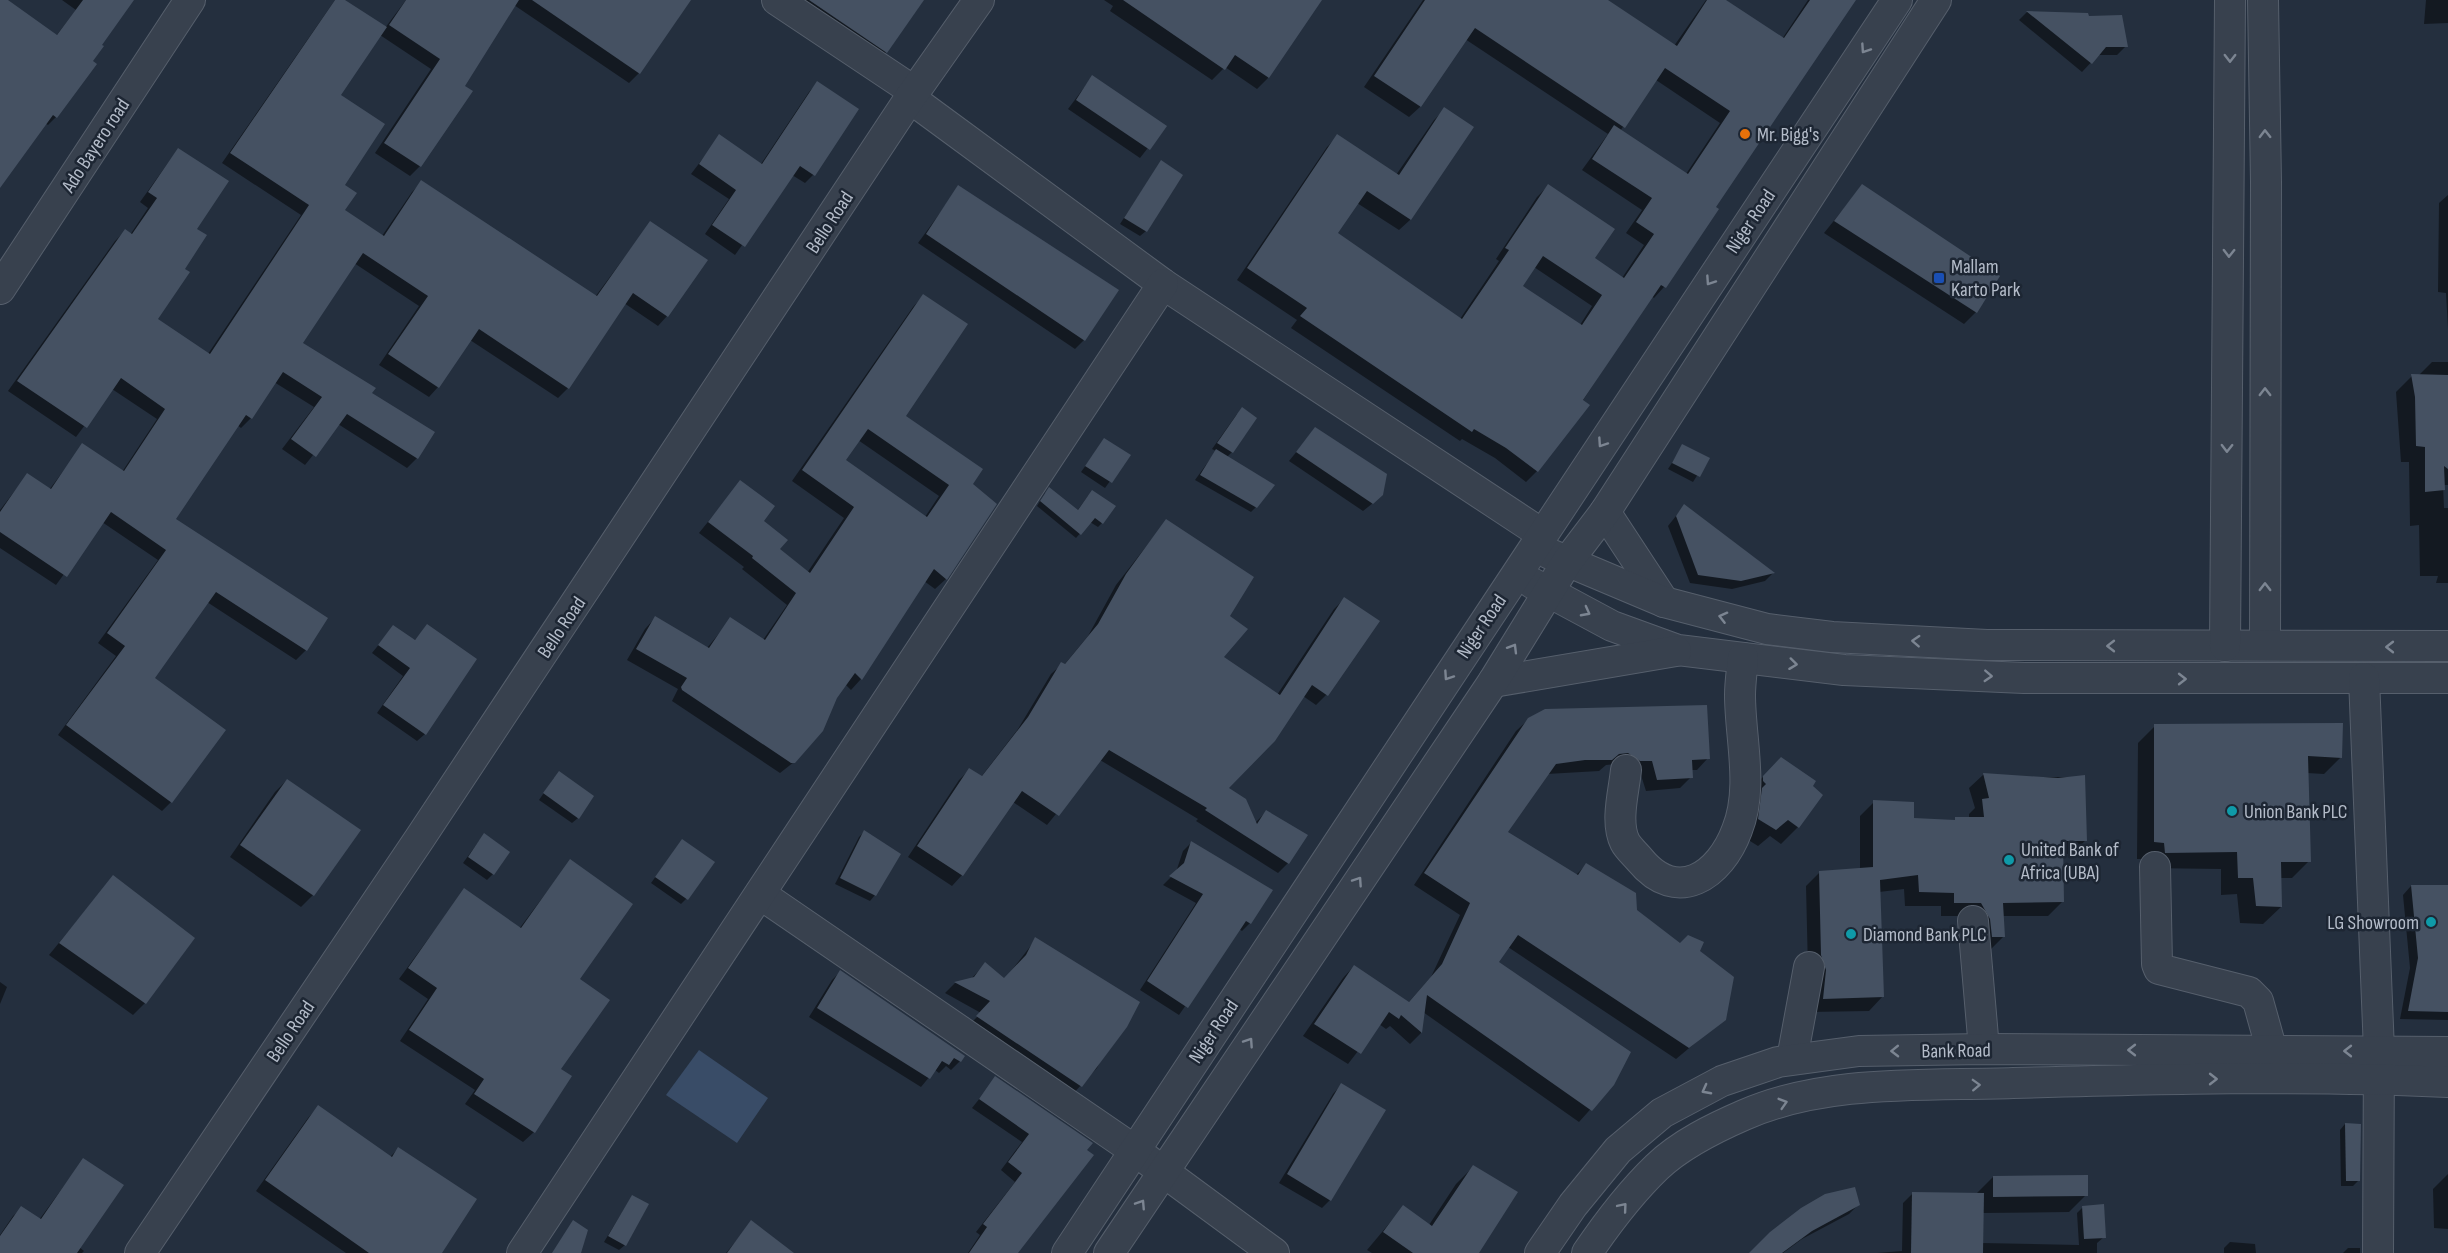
<svg xmlns="http://www.w3.org/2000/svg" width="2448" height="1253" viewBox="0 0 2448 1253" font-family="'Sofia Sans Condensed',sans-serif">
<style>
.water{fill:#394c67}
.shadow{fill:#0007;fill-rule:evenodd}
.building{fill:#455162;fill-rule:evenodd}
.lines{fill:none;stroke-linecap:round;stroke-linejoin:round}
.minor-casing{stroke:#565f6c;stroke-width:32}
.minor{stroke:#38414e;stroke-width:30}
.oneway{stroke:#7c8592}
.food-dot{fill:#e8710a;stroke:#1d2633;stroke-width:2}
.transit-dot{fill:#1a4fb4;stroke:#1d2633;stroke-width:2}
.culture-dot{fill:#0f9aa8;stroke:#1d2633;stroke-width:2}
.labels{text-anchor:middle;stroke-width:5;stroke-linejoin:round;paint-order:stroke}
.poi-label{font-size:20px;fill:#b4bcc9;stroke:#1d2633;text-anchor:start}
.street-label{font-size:20px;fill:#b4bcc9;stroke:#1d2633}
</style>
<rect width="100%" height="100%" fill="#242f3e"/>
<!-- water -->
<polygon class="water" points="699,1050 768,1098 737,1143 666,1095"/>
<!-- shadow -->
<g class="shadow">
<polygon points="0,0 7,0 56,36 76,10 62,0 132,0 100,45 56,117 48,125 45,123 0,185"/>
<polygon points="335,0 343,0 385,28 406,0 689,0 639,73 629,83 514,5 463,86 420,166 410,176 375,153 431,69 380,35 339,96 343,210 382,236 412,192 422,182 595,297 650,223 667,316 658,326 624,303 568,388 558,398 470,340 438,387 429,397 379,365 419,306 354,263 301,343 370,393 433,433 417,458 407,468 338,424 305,465 282,449 314,407 274,382 251,418 241,428 237,425 174,519 306,650 296,660 207,602 153,678 171,802 162,811 58,735 116,656 98,643 158,560 102,522 56,585 0,548 0,510 27,475 49,490 83,445 122,472 157,419 112,389 76,437 8,391 115,241 125,231 130,235 148,208 140,202 178,149 195,229 183,269 156,320 208,354 301,215 222,163"/>
<polygon points="799,0 922,0 886,52 875,63"/>
<polygon points="1104,0 1320,0 1268,78 1257,89 1225,67 1212,80 1110,11 1113,6"/>
<path d="M1423 0H1605L1674 46 1706 0H1723L1782 39 1808 0H1854L1714 208 1717 209 1664 287 1654 298 1651 296 1537 471 1526 482 1495 458 1462 439 1460 441 1291 328 1297 320 1237 280 1327 147 1338 136 1396 175 1434 120 1445 109 1472 128 1410 220 1399 230 1357 203 1336 234 1460 319 1499 261 1496 259 1537 197 1548 186 1593 259 1622 278 1644 245 1626 233 1642 210 1582 170 1608 134 1465 39 1420 107 1409 117 1364 87ZM1656 80 1720 123 1686 174 1620 131ZM1534 267 1592 306 1580 325 1521 286Z"/>
<polygon points="2426,0 2448,0 2448,23 2424,24"/>
<polygon points="2027,12 2086,14 2126,46 2117,55 2098,55 2082,72 2019,20"/>
<polygon points="1092,77 1165,126 1140,158 1068,109"/>
<polygon points="817,83 813,175 805,183 792,175 735,255 705,234 729,199 691,174 720,136 761,164 809,92"/>
<polygon points="1161,162 1146,231 1140,236 1120,224"/>
<polygon points="1862,186 1998,276 1976,312 1964,324 1824,233"/>
<polygon points="959,187 1084,340 1075,349 918,243"/>
<polygon points="2448,195 2448,329 2446,293 2438,292 2439,203"/>
<path d="M923 296 904 416 971 484 946 579 935 589 924 581 861 679 851 690 845 684 794 762 780 773 672 701 678 689 627 660 645 629 655 618 707 648 731 619 763 640 787 605 742 569 744 567 699 533 740 482 778 549 807 573 844 518 792 481 913 307ZM858 440 939 496 925 517 844 461Z"/>
<polygon points="2432,362 2448,362 2448,485 2443,485 2444,508 2448,508 2448,583 2436,583 2438,576 2420,576 2419,525 2410,526 2409,462 2401,462 2396,392 2412,376 2418,376"/>
<polygon points="1237,414 1232,452 1227,457 1256,507 1251,512 1195,480 1216,451 1212,449"/>
<polygon points="1315,429 1373,503 1363,511 1289,461"/>
<polygon points="1104,440 1128,456 1105,488 1081,472"/>
<polygon points="1683,446 1708,458 1693,482 1668,469"/>
<polygon points="1045,493 1077,511 1088,496 1102,523 1098,527 1090,522 1076,538 1037,506"/>
<polygon points="1684,506 1773,573 1765,581 1732,589 1690,583 1668,526"/>
<polygon points="1166,521 1228,617 1222,658 1277,695 1334,609 1344,599 1378,621 1326,695 1316,705 1303,696 1226,788 1255,823 1266,812 1288,863 1278,873 1196,821 1198,819 1100,760 1047,825 1013,802 962,875 952,886 908,857 959,780 969,770 981,777 1018,729 1051,674 1062,664 1064,665 1088,636 1116,585"/>
<polygon points="427,626 425,734 417,741 377,713 403,676 372,653 393,627 414,641"/>
<polygon points="1529,719 1708,758 1697,770 1691,770 1691,777 1680,788 1646,791 1640,772 1616,764 1606,765 1599,771 1547,774 1506,833 1575,876 1586,865 1636,910 1680,945 1699,951 1724,1019 1676,1059 1508,947 1497,963 1613,1084 1579,1122 1423,1012 1421,1033 1410,1044 1390,1026 1386,1029 1379,1024 1348,1064 1303,1036 1343,978 1354,966 1408,1003 1431,977 1460,915 1414,885 1516,731"/>
<polygon points="2155,726 2341,757 2324,774 2307,773 2309,861 2292,878 2280,878 2281,907 2263,924 2240,923 2237,894 2221,895 2221,869 2147,868 2147,859 2137,859 2138,743"/>
<polygon points="1781,759 1798,827 1781,844 1770,836 1758,846 1742,836 1746,794"/>
<polygon points="1983,775 1998,777 2084,777 2086,840 2071,854 2062,854 2062,902 2048,916 2003,916 2004,936 1990,950 1967,916 1941,916 1941,906 1905,906 1904,889 1879,892 1883,996 1869,1011 1809,1012 1806,886 1820,872 1860,870 1860,816 1874,802 1913,819 1953,822 1956,819 1969,819 1969,814 1975,808 1969,788"/>
<polygon points="554,778 578,818 572,823 539,800"/>
<polygon points="287,780 359,831 313,895 301,907 230,857 275,792"/>
<polygon points="864,832 875,895 870,901 835,884 859,837"/>
<polygon points="479,841 493,874 487,880 463,863"/>
<polygon points="682,841 686,899 681,904 651,883"/>
<polygon points="1191,843 1250,923 1242,931 1239,929 1179,1015 1140,990 1196,903 1163,885 1176,872 1183,851"/>
<polygon points="570,861 578,979 559,1069 534,1132 523,1142 465,1104 475,1090 400,1041 428,999 399,979 464,890 519,929"/>
<polygon points="113,877 145,1003 133,1015 49,955"/>
<polygon points="2411,886 2448,887 2448,1020 2400,1019 2410,968 2403,895"/>
<polygon points="1036,939 1105,1051 1097,1068 1070,1097 966,1028 981,1013 945,993 955,983 971,979 985,964 1004,980"/>
<polygon points="840,972 960,1061 951,1070 946,1066 939,1073 935,1070 921,1087 809,1017 832,980"/>
<polygon points="0,982 7,987 0,1004"/>
<polygon points="996,1078 1085,1150 1016,1253 968,1253 980,1235 976,1232 1015,1182 1001,1170 1022,1142 972,1108"/>
<polygon points="1341,1085 1330,1200 1322,1208 1279,1183 1333,1094"/>
<polygon points="318,1107 390,1157 398,1149 440,1253 346,1253 256,1191 308,1118"/>
<polygon points="2345,1124 2359,1180 2353,1186 2341,1186 2340,1130"/>
<polygon points="83,1160 79,1247 84,1251 82,1253 0,1253 0,1235 13,1216 22,1208 39,1220"/>
<polygon points="1473,1167 1477,1253 1372,1253 1367,1250 1403,1207 1429,1225 1456,1184"/>
<polygon points="2448,1174 2448,1229 2434,1228 2433,1189"/>
<polygon points="1993,1177 2086,1195 2069,1212 1982,1213 1982,1243 2079,1245 2077,1213 2083,1207 2104,1237 2097,1243 2097,1253 1877,1253 1902,1251 1903,1203 1913,1193 1976,1194"/>
<polygon points="632,1196 625,1245 619,1250 604,1242"/>
<polygon points="1858,1205 1849,1214 1802,1239 1783,1253 1751,1253"/>
<polygon points="752,1222 792,1253 726,1253"/>
<polygon points="2230,1242 2255,1244 2256,1253 2224,1253 2224,1248"/>
<polygon points="2348,1248 2360,1248 2360,1253 2343,1253"/>
</g>
<!-- building -->
<g class="building">
<polygon points="0,0 8,0 57,35 83,0 134,0 102,45 104,46 93,61 97,64 57,118 53,115 0,188"/>
<polygon points="335,0 345,0 387,27 341,95 385,124 345,185 357,193 345,210 384,236 421,180 597,296 650,221 708,260 668,317 633,293 569,389 479,329 439,388 388,354 428,296 363,253 303,343 376,388 372,393 435,432 418,459 347,414 316,457 291,439 322,397 283,372 252,419 246,415 176,519 328,618 307,651 216,592 155,678 226,730 172,803 66,725 125,646 107,633 166,550 111,512 67,577 0,532 0,512 27,473 51,489 82,443 124,471 165,409 121,378 87,428 17,381 125,229 132,234 157,198 148,192 178,148 229,181 197,229 207,235 185,269 190,272 158,319 210,354 309,205 230,153"/>
<polygon points="406,0 519,0 465,86 473,91 421,167 384,143 440,59 389,25"/>
<polygon points="532,0 691,0 640,74"/>
<polygon points="809,0 924,0 887,53"/>
<polygon points="1123,0 1322,0 1269,78 1235,55 1225,70"/>
<path d="M1425 0H1608L1677 46 1707 0H1726L1784 38 1810 0H1856L1716 207 1719 209 1666 288 1661 285 1583 400 1590 405 1538 472 1506 448 1474 429 1472 432 1300 316 1307 308 1247 268 1337 134 1399 175 1444 107 1474 127 1411 220 1367 191 1338 233 1462 319 1509 250 1505 248 1548 184 1615 229 1595 258 1624 278 1654 234 1636 222 1652 198 1592 159 1614 125 1688 174 1730 111 1665 68 1625 128 1475 28 1421 107 1374 76ZM1543 256 1602 295 1582 325 1523 286Z"/>
<polygon points="2026,11 2088,13 2089,16 2122,15 2128,47 2106,47 2092,64"/>
<polygon points="1092,75 1167,126 1150,150 1076,100"/>
<polygon points="817,81 859,109 815,176 800,166 745,247 712,225 736,190 699,164 719,134 762,164"/>
<polygon points="1161,160 1183,175 1147,232 1124,218"/>
<polygon points="1862,184 2000,276 1977,313 1834,221"/>
<polygon points="958,185 1119,290 1085,341 926,234"/>
<path d="M923 294 968 324 906 416 983 469 973 484 997 504 947 580 934 569 862 680 855 673 837 698 823 731 795 763H791L682 690 681 687 687 678 636 649 655 616 709 648 730 617 765 640 796 593 752 558 753 556 708 522 740 480 775 506 764 521 788 540 780 549 810 573 854 507 802 470ZM868 429 949 485 927 517 846 460Z"/>
<polygon points="2411,374 2448,375 2448,469 2444,466 2445,490 2425,492 2425,447 2416,446 2415,397"/>
<polygon points="1242,407 1257,418 1233,453 1217,443"/>
<polygon points="1315,427 1387,474 1383,495 1373,504 1296,452"/>
<polygon points="1104,438 1131,455 1112,483 1085,466"/>
<polygon points="1682,444 1710,458 1700,477 1672,463"/>
<polygon points="1216,449 1275,485 1257,508 1200,475"/>
<polygon points="1049,487 1078,510 1092,490 1116,506 1103,524 1095,518 1081,535 1040,501"/>
<polygon points="1684,504 1775,573 1741,581 1698,575 1676,516"/>
<polygon points="1166,519 1254,577 1230,616 1248,629 1224,657 1280,695 1344,597 1380,621 1328,696 1312,685 1275,741 1229,788 1246,799 1257,824 1266,810 1308,835 1289,864 1205,810 1207,808 1109,750 1059,816 1022,791 963,876 917,846 969,768 982,776 1028,717 1061,662 1065,664 1098,624 1126,574"/>
<polygon points="427,624 477,659 426,735 383,705 410,668 378,645 393,625 415,640"/>
<polygon points="1707,705 1710,759 1692,760 1693,778 1657,780 1652,761 1640,761 1628,753 1619,754 1612,760 1585,760 1556,764 1508,832 1578,875 1586,863 1636,893 1637,910 1680,943 1688,935 1704,942 1700,951 1734,977 1726,1020 1689,1048 1518,935 1499,962 1631,1052 1614,1085 1592,1111 1427,995 1422,1033 1401,1015 1399,1019 1389,1012 1361,1054 1314,1024 1354,965 1409,1002 1442,964 1470,903 1424,873 1528,718 1545,709"/>
<polygon points="2343,723 2342,758 2308,756 2311,862 2281,862 2282,907 2256,906 2253,878 2238,878 2237,852 2165,853 2164,843 2154,842 2154,724"/>
<polygon points="1781,757 1816,781 1813,786 1823,795 1799,828 1788,820 1776,830 1758,819 1762,788 1766,784 1763,781 1763,776"/>
<polygon points="559,771 594,796 579,819 543,793"/>
<polygon points="1983,773 2058,778 2085,775 2087,841 2063,841 2064,902 2003,903 2005,937 1992,937 1990,919 1981,903 1954,903 1954,893 1919,892 1918,875 1880,880 1884,997 1823,999 1826,970 1821,955 1819,871 1873,867 1873,800 1914,802 1914,818 1955,820 1955,817 1984,817 1982,799 1989,798"/>
<polygon points="287,779 361,830 314,896 240,845"/>
<polygon points="864,830 901,854 876,896 840,878"/>
<polygon points="484,833 510,852 494,875 468,857"/>
<polygon points="682,839 715,862 688,900 655,877"/>
<polygon points="1191,841 1273,890 1251,924 1246,921 1188,1008 1147,981 1203,894 1169,876 1184,863"/>
<polygon points="570,859 633,904 580,979 610,1000 561,1069 572,1076 535,1133 474,1094 484,1079 409,1030 437,988 408,968 464,888 521,928"/>
<polygon points="113,875 195,938 146,1004 59,943"/>
<polygon points="2411,885 2448,885 2448,1012 2408,1011 2418,958"/>
<polygon points="1035,937 1140,1002 1127,1027 1082,1087 976,1016 990,1001 954,982 974,977 985,962 1004,978 1026,955"/>
<polygon points="840,970 965,1056 961,1062 954,1058 949,1065 942,1061 930,1079 817,1008"/>
<polygon points="995,1076 1093,1143 1087,1150 1094,1155 1018,1253 969,1253 987,1227 983,1224 1022,1173 1008,1162 1029,1134 979,1099"/>
<polygon points="1341,1083 1386,1110 1331,1201 1287,1174"/>
<polygon points="318,1105 392,1157 398,1147 477,1199 442,1253 369,1253 265,1180"/>
<polygon points="2345,1123 2361,1124 2360,1181 2346,1181"/>
<polygon points="83,1158 124,1185 77,1253 0,1253 0,1236 21,1206 41,1219"/>
<polygon points="1473,1165 1518,1192 1479,1253 1413,1253 1383,1232 1403,1205 1432,1226"/>
<polygon points="2088,1175 2088,1196 1993,1197 1993,1176"/>
<polygon points="1855,1187 1860,1205 1812,1231 1782,1253 1749,1253 1770,1232 1801,1208 1825,1194"/>
<polygon points="1912,1192 1984,1193 1983,1253 1911,1253"/>
<polygon points="632,1195 649,1204 626,1246 608,1236"/>
<polygon points="2104,1204 2106,1238 2084,1239 2082,1206"/>
<polygon points="573,1220 588,1230 581,1253 552,1253"/>
<polygon points="751,1220 794,1253 727,1253"/>
</g>
<g class="lines">
<!-- minor casing -->
<g class="minor-casing">
<g id="minor">
<polyline points="777,0 915,92"/>
<polyline points="2263,0 2266,182 2265,645"/>
<polyline points="910,98 1163,284 1542,534"/>
<polyline points="0,289 190,0"/>
<polyline points="1605,512 1664,602"/>
<polyline points="1550,554 1664,602 1767,629 1832,637 1987,645 2448,646"/>
<polyline points="1532,583 1612,626 1678,650 1844,670 2024,678 2448,678"/>
<polyline points="2225,646 2230,0"/>
<polyline points="2364,678 2379,1051 2378,1253"/>
<polyline points="1493,682 1676,651"/>
<path d="M1626 770C1624 791 1615 822 1625 842 1628 848 1635 854 1640 860 1677 905 1720 876 1737 830 1754 788 1740 738 1740 695 1740 683 1742 670 1743 658"/>
<polyline points="2155,867 2157,964 2159,969 2249,992 2258,1001 2272,1051"/>
<polyline points="760,894 1134,1150 1274,1253"/>
<polyline points="1973,921 1984,1049"/>
<polyline points="1792,1059 1809,967"/>
<polyline points="140,1253 420,838 910,98 979,0"/>
<polyline points="522,1253 1163,284"/>
<polyline points="1067,1253 1897,0"/>
<polyline points="1109,1253 1493,682 1567,562 1605,512 1936,0"/>
<polyline points="1540,1253 1573,1205 1618,1150 1662,1113 1722,1081 1778,1062 1859,1051 1984,1049 2448,1052"/>
<path d="M1587 1253C1606 1225 1632 1191 1657 1167 1681 1144 1714 1128 1744 1115 1826 1079 1925 1086 2013 1083 2158 1079 2303 1075 2448 1082"/>
</g>
</g>
<!-- minor -->
<use href="#minor" class="minor"/>
</g>
<!-- one-way arrows -->
<defs><path id="oneway-chevron" d="M-2-3.5L2.5 0L-2 3.5" fill="none" stroke-width="1.6" stroke-linecap="round" stroke-linejoin="round" transform="scale(1.5)"/></defs>
<g class="oneway">
<use href="#oneway-chevron" transform="translate(1865 49) rotate(124)"/>
<use href="#oneway-chevron" transform="translate(2230 58) rotate(90)"/>
<use href="#oneway-chevron" transform="translate(2265 134) rotate(-91)"/>
<use href="#oneway-chevron" transform="translate(2229 253) rotate(91)"/>
<use href="#oneway-chevron" transform="translate(1710 281) rotate(124)"/>
<use href="#oneway-chevron" transform="translate(2265 392) rotate(-90)"/>
<use href="#oneway-chevron" transform="translate(1602 443) rotate(124)"/>
<use href="#oneway-chevron" transform="translate(2227 448) rotate(91)"/>
<use href="#oneway-chevron" transform="translate(2265 587) rotate(-90)"/>
<use href="#oneway-chevron" transform="translate(1586 612) rotate(28)"/>
<use href="#oneway-chevron" transform="translate(1723 617) rotate(-166)"/>
<use href="#oneway-chevron" transform="translate(1916 641) rotate(-177)"/>
<use href="#oneway-chevron" transform="translate(2111 646) rotate(-180)"/>
<use href="#oneway-chevron" transform="translate(2390 647) rotate(180)"/>
<use href="#oneway-chevron" transform="translate(1513 648) rotate(-59)"/>
<use href="#oneway-chevron" transform="translate(1793 664) rotate(7)"/>
<use href="#oneway-chevron" transform="translate(1448 676) rotate(124)"/>
<use href="#oneway-chevron" transform="translate(1988 676) rotate(3)"/>
<use href="#oneway-chevron" transform="translate(2182 679)"/>
<use href="#oneway-chevron" transform="translate(1358 881) rotate(-56)"/>
<use href="#oneway-chevron" transform="translate(1249 1042) rotate(-56)"/>
<use href="#oneway-chevron" transform="translate(2132 1050) rotate(-180)"/>
<use href="#oneway-chevron" transform="translate(1895 1051) rotate(179)"/>
<use href="#oneway-chevron" transform="translate(2348 1051) rotate(-180)"/>
<use href="#oneway-chevron" transform="translate(2213 1079)"/>
<use href="#oneway-chevron" transform="translate(1976 1085) rotate(-2)"/>
<use href="#oneway-chevron" transform="translate(1706 1090) rotate(152)"/>
<use href="#oneway-chevron" transform="translate(1783 1103) rotate(-17)"/>
<use href="#oneway-chevron" transform="translate(1141 1204) rotate(-57)"/>
<use href="#oneway-chevron" transform="translate(1623 1207) rotate(-50)"/>
</g>
<!-- markers -->
<circle class="food-dot" cx="1745" cy="134" r="6"/>
<rect class="transit-dot" x="1933" y="272" width="12" height="12" rx="3"/>
<g class="culture-dot">
<circle cx="2232" cy="811" r="6"/>
<circle cx="2009" cy="860" r="6"/>
<circle cx="2431" cy="922" r="6"/>
<circle cx="1851" cy="934" r="6"/>
</g>
<g class="labels">
<!-- poi labels -->
<g class="poi-label">
<text x="1757" y="141">Mr. Bigg's</text>
<text x="1951" y="273">Mallam<tspan x="1951" dy="23">Karto Park</tspan></text>
<text x="2244" y="818">Union Bank PLC</text>
<text x="2021" y="856">United Bank of<tspan x="2021" dy="23">Africa (UBA)</tspan></text>
<text x="2419" y="929" text-anchor="end">LG Showroom</text>
<text x="1863" y="941">Diamond Bank PLC</text>
</g>
<!-- street labels -->
<g class="street-label">
<text transform="translate(95 145) rotate(-57)" y="7">Ado Bayero road</text>
<text transform="translate(1750 221) rotate(-56)" y="7">Niger Road</text>
<text transform="translate(829 222) rotate(-57)" y="7">Bello Road</text>
<text transform="translate(1481 626) rotate(-56)" y="7">Niger Road</text>
<text transform="translate(561 627) rotate(-56)" y="7">Bello Road</text>
<text transform="translate(290 1031) rotate(-56)" y="7">Bello Road</text>
<text transform="translate(1213 1031) rotate(-56)" y="7">Niger Road</text>
<text transform="translate(1956 1050) rotate(-1)" y="7">Bank Road</text>
</g>
</g>
</svg>
